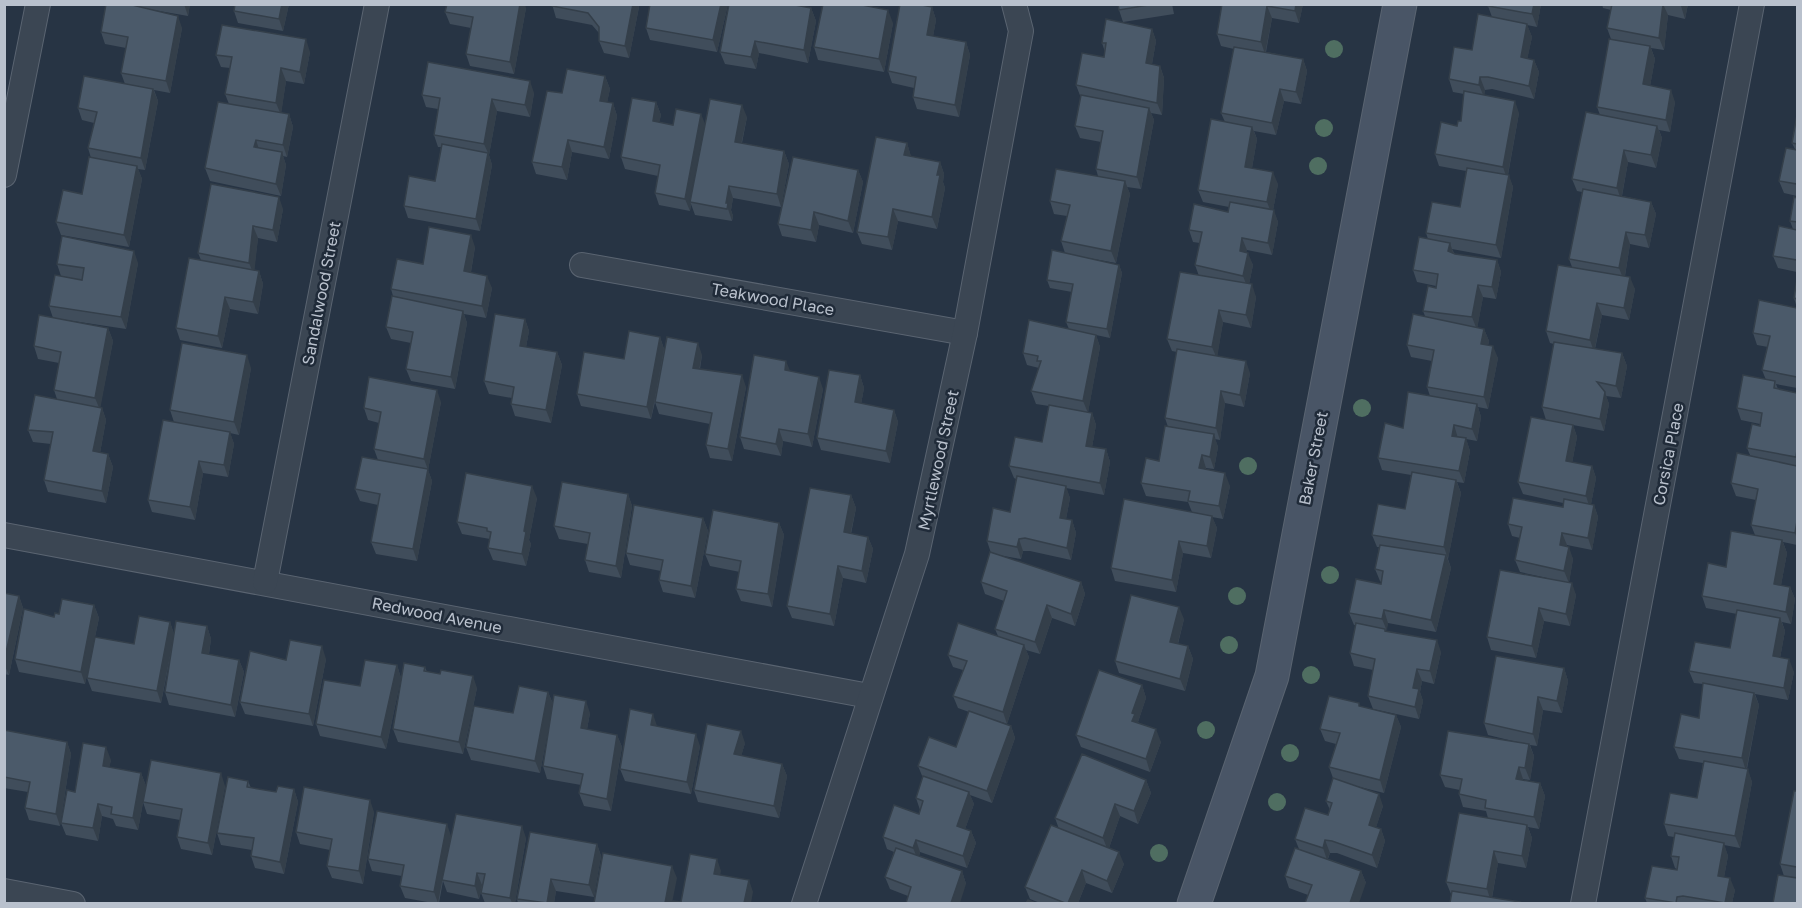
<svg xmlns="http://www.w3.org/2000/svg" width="1802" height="908" viewBox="0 0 1802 908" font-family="'Golos Text',sans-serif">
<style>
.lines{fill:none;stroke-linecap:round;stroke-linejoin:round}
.street-casing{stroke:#5a6471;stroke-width:26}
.secondary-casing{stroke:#5a6471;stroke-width:35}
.street{stroke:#3b4653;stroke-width:24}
.secondary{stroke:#495566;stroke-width:33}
.tree{fill:#4f6e61}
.wall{fill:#404d5b}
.shaded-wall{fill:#343f4a}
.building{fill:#4b5a6a;stroke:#343f4a;stroke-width:1.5}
.labels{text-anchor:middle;stroke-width:5;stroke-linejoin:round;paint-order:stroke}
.street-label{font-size:16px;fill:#b9c1cd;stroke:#202b39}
</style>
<rect width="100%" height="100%" fill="#273444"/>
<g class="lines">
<!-- street casing -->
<g class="street-casing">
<g id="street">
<polyline points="4,175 38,4"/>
<polyline points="582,265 965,333"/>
<polyline points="4,535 869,696"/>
<polyline points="265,582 377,4"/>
<polyline points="4,891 73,904"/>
<polyline points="804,904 917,554 965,333 1021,31 1014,4"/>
<polyline points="1583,904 1752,4"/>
</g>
</g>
<!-- secondary casing -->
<g class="secondary-casing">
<polyline id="secondary" points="1194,904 1272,676 1400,4"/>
</g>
<!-- street -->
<use href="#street" class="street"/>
<!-- secondary -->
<use href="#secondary" class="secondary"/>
</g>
<!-- trees -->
<g class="tree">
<circle cx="1334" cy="49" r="9"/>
<circle cx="1324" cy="128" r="9"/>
<circle cx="1318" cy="166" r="9"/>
<circle cx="1362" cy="408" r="9"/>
<circle cx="1248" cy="466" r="9"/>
<circle cx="1330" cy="575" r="9"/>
<circle cx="1237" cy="596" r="9"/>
<circle cx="1229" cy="645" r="9"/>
<circle cx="1311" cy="675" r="9"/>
<circle cx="1206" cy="730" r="9"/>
<circle cx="1290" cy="753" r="9"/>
<circle cx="1277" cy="802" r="9"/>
<circle cx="1159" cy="853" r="9"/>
</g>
<!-- wall -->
<g class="wall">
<polygon points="132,4 190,4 188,16 142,8 182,28 170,93 154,90 158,101 145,170 138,169 142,179 129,247 61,235 56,222 82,194 91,158 88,148 94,123 82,120 78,108 125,84 121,73 126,48 105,44 101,32 132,5"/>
<polygon points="289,4 283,31 238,23 234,11"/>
<polygon points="552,4 638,4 639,7 629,58 604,53 599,41 599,33 592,25 556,18"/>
<polygon points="728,4 717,52 650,40 646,28"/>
<polygon points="1118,4 1172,4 1174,14 1123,22 1119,10"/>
<polygon points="1222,4 1303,4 1299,23 1272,18 1266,52 1303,59 1307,71 1301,104 1284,101 1276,135 1254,131 1257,139 1252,168 1278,184 1273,210 1278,222 1272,255 1247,250 1246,252 1253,265 1249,284 1256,297 1251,328 1223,322 1217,356 1250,373 1244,407 1225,403 1220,440 1215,439 1218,447 1214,469 1206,468 1206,470 1230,486 1223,519 1212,517 1217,528 1211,558 1183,553 1176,592 1115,581 1111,568 1192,512 1188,502 1146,496 1141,483 1159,461 1168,427 1165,418 1177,352 1172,351 1167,339 1199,276 1195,265 1200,243 1193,242 1189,230 1228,212 1229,207 1203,202 1198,190 1225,122 1221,113 1234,49 1221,46 1217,34"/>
<polygon points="1489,4 1541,4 1537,27 1527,25 1532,37 1527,59 1534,60 1539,72 1534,99 1492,89 1485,90 1484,95 1519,113 1508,175 1513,187 1501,258 1452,249 1454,253 1455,254 1497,260 1501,272 1496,299 1483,297 1477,328 1484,329 1489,341 1488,345 1498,358 1488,409 1478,407 1481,417 1477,441 1466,439 1470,451 1464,483 1457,482 1461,493 1448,559 1451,568 1436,632 1388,623 1386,631 1441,652 1434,684 1422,681 1420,692 1423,701 1419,719 1373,709 1368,696 1373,670 1354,666 1350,653 1356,625 1354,625 1349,613 1381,584 1381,582 1380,581 1375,569 1379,547 1377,547 1372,535 1405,509 1411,475 1382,470 1378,458 1430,396 1427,387 1432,361 1411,357 1407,345 1425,316 1423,311 1436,286 1417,282 1413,270 1428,239 1426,233 1460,207 1466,171 1439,166 1435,154 1461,121 1464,94 1453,92 1449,79 1472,50 1492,17 1488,6"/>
<polygon points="1602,4 1688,4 1685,19 1668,15 1664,50 1651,48 1655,59 1650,86 1675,102 1670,132 1659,130 1662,138 1656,168 1628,162 1622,196 1651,202 1656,214 1649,248 1630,244 1625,276 1635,289 1629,320 1602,315 1595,349 1622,353 1627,366 1621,398 1606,396 1609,404 1604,431 1573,425 1577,437 1572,463 1592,466 1596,478 1591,504 1594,505 1598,517 1592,550 1567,545 1567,547 1573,559 1569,582 1576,595 1570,626 1544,621 1536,658 1491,650 1487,637 1547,578 1520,572 1515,560 1520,538 1512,536 1508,524 1563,507 1563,503 1523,494 1518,482 1546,420 1542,407 1554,344 1550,343 1546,331 1572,267 1569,259 1582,192 1577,191 1572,179 1600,115 1597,107 1611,39 1607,28 1611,10 1603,8"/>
<polygon points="932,7 936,20 933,36 966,42 970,55 959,117 917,109 913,97 914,88 892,83 888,71"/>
<polygon points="526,8 514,74 470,66 466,54 471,28 450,24 445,12"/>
<polygon points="811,8 816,21 808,63 759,53 756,69 725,64 720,52"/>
<polygon points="893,23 884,72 818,60 814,47"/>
<polygon points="1152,29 1156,41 1152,64 1160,66 1164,78 1162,115 1151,113 1154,120 1141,189 1127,187 1130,194 1116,263 1083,257 1119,265 1122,273 1110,338 1096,335 1100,347 1088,412 1092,413 1096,425 1092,447 1106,449 1110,462 1104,495 1066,488 1070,498 1066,519 1072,520 1076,533 1071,560 1030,551 1023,551 1021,559 998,555 1081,582 1085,594 1075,626 1052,618 1040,654 1026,650 1029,657 1007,724 993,719 1011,726 1015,738 992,803 970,795 974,804 965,829 971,831 976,843 967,868 920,852 919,856 962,871 966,884 908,896 890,889 885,877 894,852 887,849 883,837 919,814 920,810 916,798 923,778 918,766 956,747 969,712 958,708 953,696 963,670 953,667 948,655 998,636 995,629 1004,601 985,594 981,582 991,553 987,541 1010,512 1016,479 1014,478 1009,466 1042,442 1049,406 1036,404 1031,391 1039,368 1027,365 1023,353 1069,329 1066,322 1072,292 1050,288 1047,280 1065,253 1061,241 1067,216 1054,214 1050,201 1098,176 1096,169 1101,142 1080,138 1075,126 1081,98 1076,85 1104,57 1105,52 1102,43"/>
<polygon points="310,52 304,84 286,81 281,113 289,114 293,127 287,157 283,156 286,165 281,196 210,181 205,168 229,104 225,94 230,68 221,67 216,55"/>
<polygon points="605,76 610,89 607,102 613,103 617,116 609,159 572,152 567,180 536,174 532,162 562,93"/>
<polygon points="534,93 530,117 497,111 489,155 492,165 480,231 408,218 404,206 435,181 441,147 438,147 434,135 438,109 426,107 422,95"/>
<polygon points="656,102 661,115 659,122 673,125 705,124 747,117 742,143 784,151 789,164 781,207 733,198 731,210 733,216 732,221 695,215 691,204 690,211 659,205 655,193 658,176 625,169 621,157"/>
<polygon points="1797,115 1797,196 1784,193 1779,181 1795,149 1792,143"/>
<polygon points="907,143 911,157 940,162 944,174 943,182 945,188 937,229 898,221 892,250 862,244 857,232"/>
<polygon points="858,170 863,182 853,233 819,225 816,242 782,236 778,224"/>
<polygon points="1797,198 1797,272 1778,268 1773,256 1793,229 1790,221"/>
<polygon points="283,209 277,242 258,238 254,270 259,271 263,284 258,314 230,309 222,348 180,340 176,328 201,260 198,253"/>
<polygon points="475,247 471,272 492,288 486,318 464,314 467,323 455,389 411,381 406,369 411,343 391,339 386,327 393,296 391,289 423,264"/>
<polygon points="138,263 126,329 53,318 49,306 61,276 57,264"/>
<polygon points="1797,279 1797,388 1776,384 1778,389 1797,393 1797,545 1783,542 1787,553 1781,585 1790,587 1795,599 1791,624 1782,622 1785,631 1780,658 1794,672 1788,700 1755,694 1759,705 1747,769 1752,782 1740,848 1724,845 1728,856 1724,877 1735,890 1732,903 1647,903 1645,898 1677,870 1677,869 1675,868 1671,856 1674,837 1668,836 1664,824 1697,798 1703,763 1679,759 1674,747 1699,718 1703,684 1694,683 1689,671 1730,648 1737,614 1706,608 1702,596 1726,567 1755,535 1751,525 1756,500 1736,496 1731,483 1750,455 1747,448 1760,424 1741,420 1737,408 1766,380 1762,370 1768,347 1757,345 1753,333 1797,308 1794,298"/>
<polygon points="525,319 529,331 526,347 557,352 562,365 551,423 515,416 511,404 512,398 489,394 484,381"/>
<polygon points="108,328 113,341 100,407 102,408 106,420 100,453 108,454 113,467 106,503 48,492 44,480 51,444 33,442 28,430 57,399 54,390 59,363 38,359 34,346"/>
<polygon points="660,337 664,349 702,355 700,369 746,387 732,461 710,458 706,445 710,424 659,414 655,402 651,419 581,406 577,394 624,359"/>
<polygon points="251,368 239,435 230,433 234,444 228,477 203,473 195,520 152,512 148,500 174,422 170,410"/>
<polygon points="790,371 823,389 812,447 783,441 781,456 744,449 740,437"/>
<polygon points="860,375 864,388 861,404 894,410 898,422 890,463 821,450 817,438"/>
<polygon points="441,402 428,470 432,481 417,561 376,554 371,542 378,505 360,501 355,489 378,460 374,449 379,423 368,420 364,408"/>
<polygon points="628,494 632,506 621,578 589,572 585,560 588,544 559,539 554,526"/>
<polygon points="851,495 856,508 851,534 868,537 873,549 866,583 843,578 834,626 792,618 787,606"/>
<polygon points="537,498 529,540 531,544 526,566 493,560 488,548 490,539 462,534 457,522"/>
<polygon points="703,518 708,531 695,598 663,592 659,580 661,571 630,565 626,553"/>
<polygon points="779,523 784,535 772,607 741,601 736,589 740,572 710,566 705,554"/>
<polygon points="4,593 19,596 23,608 9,675 4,674"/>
<polygon points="94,605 99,618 85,684 19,672 15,659 54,617 59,614"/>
<polygon points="1184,619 1178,644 1188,646 1193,659 1185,691 1119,673 1115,661"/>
<polygon points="170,622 174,634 207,626 211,639 209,654 239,660 244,672 235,717 169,705 165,692 173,643 161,703 92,691 87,678 134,644"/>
<polygon points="326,659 313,726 245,714 240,702 286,660"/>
<polygon points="397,665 401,678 386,749 320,736 316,724 360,686"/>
<polygon points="425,667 427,672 440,674 477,688 463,754 398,742 393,729"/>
<polygon points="1564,668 1568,681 1562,713 1543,710 1537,746 1530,745 1534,756 1530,780 1523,779 1523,780 1540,783 1545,796 1539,829 1528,827 1532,838 1526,868 1498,863 1492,898 1520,902 1520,903 1450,903 1451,894 1446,882 1488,818 1486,811 1463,807 1459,794 1460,790 1445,787 1440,775 1521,743 1488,735 1484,723"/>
<polygon points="1142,685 1146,698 1138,722 1161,742 1150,772 1081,747 1076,735"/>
<polygon points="548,692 553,704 540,773 471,760 466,747 513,713"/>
<polygon points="1360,706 1396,715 1401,727 1384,793 1348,784 1383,806 1376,827 1381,829 1385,841 1377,868 1337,853 1330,853 1328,859 1361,871 1366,883 1308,895 1289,888 1285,876 1299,849 1295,839 1328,815 1330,810 1326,801 1333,778 1329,767 1336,744 1325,741 1320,729"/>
<polygon points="590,713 587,729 617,735 622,747 611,811 584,806 579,793 581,785 547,779 543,766"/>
<polygon points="657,726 700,746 691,794 625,781 620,769"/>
<polygon points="4,730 67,742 71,754 60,826 29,820 25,808 28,792 4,788"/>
<polygon points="745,743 741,756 782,764 787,776 779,818 698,802 694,790"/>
<polygon points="111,760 109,767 141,773 146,786 138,830 116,826 113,819 102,816 98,841 66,835 61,823 75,792"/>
<polygon points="1146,780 1151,793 1138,824 1120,816 1109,848 1124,864 1112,893 1086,883 1078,903 1040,903 1030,899 1025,887 1059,829 1055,818"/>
<polygon points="248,781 251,788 276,792 294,789 298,802 284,874 255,868 251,856 252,850 221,845 217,833"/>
<polygon points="225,786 212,855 181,849 177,837 180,820 147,814 143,802"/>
<polygon points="1797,791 1797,903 1784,876 1780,864"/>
<polygon points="374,812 363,884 332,878 327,866 330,850 300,844 296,832"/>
<polygon points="451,836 526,838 515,903 485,903 481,893 483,885 479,899 447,892 443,881 439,903 433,903 405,898 400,886 402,876 372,871 368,859"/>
<polygon points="597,844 601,856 594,897 556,891 554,903 518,903 517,899"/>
</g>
<!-- shaded-wall -->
<g class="shaded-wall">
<polygon points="184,4 190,4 188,16"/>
<polygon points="282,4 289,4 283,31 279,19"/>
<polygon points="520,4 525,4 526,8 514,74 510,62"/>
<polygon points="633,4 638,4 639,7 629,58 625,46"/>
<polygon points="721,4 728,4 717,52 713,40"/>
<polygon points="1296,4 1303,4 1299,23 1295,11"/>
<polygon points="1534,4 1541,4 1537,27 1532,14"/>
<polygon points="1663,4 1668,15 1664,50 1659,38"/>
<polygon points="1681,4 1688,4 1685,19 1681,6"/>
<polygon points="1267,6 1272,18 1265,54 1261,42"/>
<polygon points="932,7 936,20 931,48 927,35"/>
<polygon points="811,8 816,21 808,63 804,50"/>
<polygon points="888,10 893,23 884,72 879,59"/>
<polygon points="178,16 182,28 170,93 166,81"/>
<polygon points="1527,24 1532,37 1525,70 1521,57"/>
<polygon points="1152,29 1156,41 1150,75 1146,63"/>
<polygon points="306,39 310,52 304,84 300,72"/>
<polygon points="755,41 759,53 756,69 751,57"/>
<polygon points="966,42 970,55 959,117 955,105"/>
<polygon points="1650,46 1655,59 1648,97 1643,84"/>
<polygon points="1303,59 1307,71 1301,104 1296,92"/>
<polygon points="1534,60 1539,72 1534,99 1529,86"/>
<polygon points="1160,66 1164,78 1162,115 1157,103"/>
<polygon points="281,68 286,81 281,115 276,103"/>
<polygon points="605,76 610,89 605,113 600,101"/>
<polygon points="1480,77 1485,90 1484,97 1479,85"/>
<polygon points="530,81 534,93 530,117 525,105"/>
<polygon points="153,89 158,101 145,170 141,158"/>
<polygon points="1280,89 1284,101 1276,135 1272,123"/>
<polygon points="1671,90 1675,102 1670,132 1666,120"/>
<polygon points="492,99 497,111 489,155 492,165 480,231 476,219 488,153 484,144"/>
<polygon points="1515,101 1519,113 1507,179 1503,167"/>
<polygon points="656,102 661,115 657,133 653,121"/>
<polygon points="613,103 617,116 609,159 604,147"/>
<polygon points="742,105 747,117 739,154 735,142"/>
<polygon points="1149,108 1154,120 1141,189 1137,177"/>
<polygon points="289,114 293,127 287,157 283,145"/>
<polygon points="701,114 706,126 690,202 691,204 690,211 685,199"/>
<polygon points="1657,126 1662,138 1656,168 1651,155"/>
<polygon points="1252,127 1257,139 1250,179 1245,167"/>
<polygon points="256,140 260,152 254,147"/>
<polygon points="568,140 572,152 567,180 562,167"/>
<polygon points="907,143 911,156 909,168 904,155"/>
<polygon points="1624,150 1628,162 1621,200 1617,188"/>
<polygon points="784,151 789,164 781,207 777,194"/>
<polygon points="282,152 286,165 281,196 276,184"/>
<polygon points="940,162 944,174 943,182 945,188 937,229 932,217 937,175"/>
<polygon points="137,166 142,179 129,247 124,235"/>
<polygon points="858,170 863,182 853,233 848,221"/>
<polygon points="1273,172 1278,184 1272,215 1267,202"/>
<polygon points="1509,175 1513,187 1501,258 1496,245"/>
<polygon points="1125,181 1130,194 1116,263 1111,251"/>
<polygon points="729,186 733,198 731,210 733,216 732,221 726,203"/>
<polygon points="279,197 283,209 277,242 273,230"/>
<polygon points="1651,202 1656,214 1649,248 1645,235"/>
<polygon points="893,209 898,221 892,250 888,237"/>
<polygon points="1274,210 1278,222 1272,255 1268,243"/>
<polygon points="814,212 819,225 816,242 811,230"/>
<polygon points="253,226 258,238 254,275 249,263"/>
<polygon points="1626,232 1630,244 1624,281 1619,268"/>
<polygon points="471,235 475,247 469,283 464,271"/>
<polygon points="1242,238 1247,250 1244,263 1240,251"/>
<polygon points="1450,243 1454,255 1448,251"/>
<polygon points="134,251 138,263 126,329 121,317"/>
<polygon points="1248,253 1253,265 1248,289 1243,276"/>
<polygon points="1497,260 1501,272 1496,299 1492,287"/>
<polygon points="1119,265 1122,273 1110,338 1107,329"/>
<polygon points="259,271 263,284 258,314 253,302"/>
<polygon points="487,276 492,288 486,318 482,306"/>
<polygon points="1630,277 1635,289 1629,320 1624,308"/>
<polygon points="1252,284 1256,297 1251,328 1246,315"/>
<polygon points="1478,285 1483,297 1477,330 1472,317"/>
<polygon points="225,297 230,309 222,348 218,336"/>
<polygon points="1597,303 1602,315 1594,352 1590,340"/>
<polygon points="1219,310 1223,322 1217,359 1212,347"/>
<polygon points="463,311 467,323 455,389 451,377"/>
<polygon points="525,319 529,331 524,358 520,346"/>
<polygon points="108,328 113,341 100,410 95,398"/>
<polygon points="1484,329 1489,341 1486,356 1481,344"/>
<polygon points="1096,335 1100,347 1088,413 1083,401"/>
<polygon points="660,337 664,349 651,419 647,407"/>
<polygon points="698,343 702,355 697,380 693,368"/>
<polygon points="1493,346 1498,358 1488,409 1484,397"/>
<polygon points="557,352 562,365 551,423 546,410"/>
<polygon points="1622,353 1627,366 1621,398 1616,386"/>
<polygon points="247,355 251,368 239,435 234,422"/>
<polygon points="786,361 791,373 785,370"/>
<polygon points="1246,361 1250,373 1244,407 1240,395"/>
<polygon points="742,375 746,387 732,461 728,449"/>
<polygon points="860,375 864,388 859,415 855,402"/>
<polygon points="819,377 823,389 812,447 808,434"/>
<polygon points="437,390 441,402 428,470 432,481 417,561 413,549 428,470 424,459"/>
<polygon points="1221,391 1225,403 1220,440 1216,428"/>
<polygon points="1605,392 1609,404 1604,431 1600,419"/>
<polygon points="1477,404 1481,417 1477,441 1472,429"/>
<polygon points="102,408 106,420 98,464 93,451"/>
<polygon points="894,410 898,422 890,463 886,451"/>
<polygon points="1092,413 1096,425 1090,458 1086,446"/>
<polygon points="1454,425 1458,438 1452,436"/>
<polygon points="1573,425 1577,437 1570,474 1566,461"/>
<polygon points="779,429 783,441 781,456 776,444"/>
<polygon points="230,432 234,444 228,477 224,465"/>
<polygon points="1214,434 1218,447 1214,469 1210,457"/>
<polygon points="1466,438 1470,451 1464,483 1459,471"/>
<polygon points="1106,449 1110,462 1104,495 1100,483"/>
<polygon points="108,454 113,467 106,503 102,491"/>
<polygon points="1202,455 1206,468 1203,481 1199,468"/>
<polygon points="199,461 203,473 195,520 190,507"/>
<polygon points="1592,466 1596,478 1590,509 1586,496"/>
<polygon points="1225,473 1230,486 1223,519 1219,506"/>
<polygon points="1456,480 1461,493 1448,559 1444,547"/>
<polygon points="532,486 537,498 529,540 531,544 526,566 522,554 524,531"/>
<polygon points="1066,486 1070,498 1064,530 1060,518"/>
<polygon points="628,494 632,506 621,578 616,566"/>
<polygon points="851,495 856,508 848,545 844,532"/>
<polygon points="1594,505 1598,517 1592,550 1588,538"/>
<polygon points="1212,516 1217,528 1211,558 1207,546"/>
<polygon points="703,518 708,531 695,598 691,586"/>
<polygon points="1072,520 1076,533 1071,560 1067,548"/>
<polygon points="1797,521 1797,539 1795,533"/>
<polygon points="779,523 784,535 772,607 768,594"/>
<polygon points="1562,533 1567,545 1564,558 1560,545"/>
<polygon points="868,537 873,549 866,583 862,571"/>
<polygon points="1019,539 1023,551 1021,559 1017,547"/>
<polygon points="1782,540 1787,553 1779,596 1774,584"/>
<polygon points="1179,541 1183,553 1176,592 1172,580"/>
<polygon points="1569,547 1573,559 1569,583 1564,571"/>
<polygon points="1446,555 1451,568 1436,632 1431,620"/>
<polygon points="838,566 843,578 834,626 830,614"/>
<polygon points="1081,582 1085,594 1075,626 1071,614"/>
<polygon points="1572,583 1576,595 1570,626 1566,614"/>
<polygon points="1790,587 1795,599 1791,624 1786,612"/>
<polygon points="19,596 23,608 9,675 4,664 4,661"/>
<polygon points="94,605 99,618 85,684 81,672"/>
<polygon points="1047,605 1052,618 1040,654 1035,642"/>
<polygon points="1179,607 1184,619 1175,654 1170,642"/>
<polygon points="1539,608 1544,621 1536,658 1532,646"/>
<polygon points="1384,610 1388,623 1387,631 1382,619"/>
<polygon points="1780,618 1785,631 1778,669 1773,656"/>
<polygon points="170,622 174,634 161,703 157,691"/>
<polygon points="207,626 211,639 207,666 202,653"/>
<polygon points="1437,640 1441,652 1434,684 1430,671"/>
<polygon points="1024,645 1029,657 1007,724 1003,712"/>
<polygon points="322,646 326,659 313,726 309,714"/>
<polygon points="1188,646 1193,659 1185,691 1180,679"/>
<polygon points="1789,659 1794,672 1788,700 1784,688"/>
<polygon points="239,660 244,672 235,717 231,705"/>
<polygon points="397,665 401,678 386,749 381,737"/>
<polygon points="1564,668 1568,681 1562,713 1557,701"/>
<polygon points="1417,669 1422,681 1420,692 1423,701 1419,719 1415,707 1413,688"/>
<polygon points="473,676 477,688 463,754 459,742"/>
<polygon points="1142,685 1146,698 1138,722 1140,727 1132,721 1132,713"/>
<polygon points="548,692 553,704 540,773 535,761"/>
<polygon points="1754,693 1759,705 1746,771 1742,758"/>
<polygon points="1538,697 1543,710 1537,746 1533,734"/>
<polygon points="586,701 590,713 585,740 581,728"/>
<polygon points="653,714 657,726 651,725"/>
<polygon points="1396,715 1401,727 1384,793 1380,780"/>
<polygon points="1011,726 1015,738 992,803 987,791"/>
<polygon points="1156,729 1161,742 1150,772 1146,759"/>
<polygon points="741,731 745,743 738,767 734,754"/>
<polygon points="696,734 700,746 691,794 687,782"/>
<polygon points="617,735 622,747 611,811 607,799"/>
<polygon points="67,742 71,754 60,826 56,814"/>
<polygon points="1529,744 1534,756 1530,780 1525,768"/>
<polygon points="106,747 111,760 107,779 103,766"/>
<polygon points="782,764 787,776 779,818 774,806"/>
<polygon points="1519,767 1523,779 1521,791 1516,779"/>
<polygon points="1748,769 1752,782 1740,848 1735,836"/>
<polygon points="141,773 146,786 138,830 133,818"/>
<polygon points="221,773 225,786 212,855 208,843"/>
<polygon points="1146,780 1151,793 1138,824 1134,811"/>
<polygon points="1540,783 1545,796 1539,829 1534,817"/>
<polygon points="294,789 298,802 284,874 280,862"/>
<polygon points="969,792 974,804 962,838 957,826"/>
<polygon points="1379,794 1383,806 1373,837 1369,825"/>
<polygon points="370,800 374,812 363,884 359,871"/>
<polygon points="98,804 102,816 98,841 93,828"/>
<polygon points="1115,804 1120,816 1108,851 1103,838"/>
<polygon points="447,824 451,836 438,903 434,892"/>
<polygon points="1527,825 1532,838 1526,868 1522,856"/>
<polygon points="522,826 526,838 515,903 512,903 510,898"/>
<polygon points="1381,829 1385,841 1377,868 1372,855"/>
<polygon points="971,831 976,843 967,868 963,856"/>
<polygon points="916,840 920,852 918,860 913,848"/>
<polygon points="1325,840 1330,853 1327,860 1323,848"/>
<polygon points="1724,843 1728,856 1722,888 1718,876"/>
<polygon points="597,844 601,856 594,897 589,885"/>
<polygon points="1494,851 1498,863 1491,902 1487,889"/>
<polygon points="1119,852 1124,864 1112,893 1107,881"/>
<polygon points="717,859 721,871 718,886 714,874"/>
<polygon points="672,866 677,878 672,903 665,903"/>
<polygon points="1082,870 1086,883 1078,903 1068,903"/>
<polygon points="962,871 966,884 960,903 951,903"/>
<polygon points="1361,871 1366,883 1359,903 1350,903"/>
<polygon points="477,873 482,885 479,899 475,886"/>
<polygon points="1730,878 1735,890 1732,903 1725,903"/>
<polygon points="551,879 556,891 554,903 547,903"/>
<polygon points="749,880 753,892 751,903 744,903"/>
</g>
<!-- building -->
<g class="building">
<polygon points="106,4 128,4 178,16 166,81 121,73 128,37 101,32"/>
<polygon points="235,4 282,4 279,19 234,11"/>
<polygon points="447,4 520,4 510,62 466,54 473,17 445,12"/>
<polygon points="552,4 633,4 625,46 599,41 599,27 588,13 552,6"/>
<polygon points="650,4 721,4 713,40 646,28"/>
<polygon points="729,4 790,4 811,8 804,50 755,41 751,57 720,52"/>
<polygon points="823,4 857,4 888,10 879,59 814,47"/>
<polygon points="900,4 917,4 932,7 927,35 966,42 955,105 913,97 916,77 888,71"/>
<polygon points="1118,4 1154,4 1119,10"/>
<polygon points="1222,4 1296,4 1295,11 1267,6 1261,42 1217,34"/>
<polygon points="1489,4 1534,4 1532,14 1488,6"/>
<polygon points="1612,4 1663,4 1659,38 1607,28"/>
<polygon points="1478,14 1527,24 1521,57 1534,60 1529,86 1488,77 1480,77 1479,85 1449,79 1454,47 1472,50"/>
<polygon points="1106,19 1152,29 1146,63 1160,66 1157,103 1076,85 1082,53 1104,57 1106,43 1102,43"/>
<polygon points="222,25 306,39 300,72 281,68 276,103 225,94 232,57 216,55"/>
<polygon points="1609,39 1650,46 1643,84 1671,90 1666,120 1597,107"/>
<polygon points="1234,47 1303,59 1296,92 1280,89 1272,123 1221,113"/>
<polygon points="428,62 530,81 525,105 492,99 484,144 434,135 440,98 422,95"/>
<polygon points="567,69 605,76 600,101 613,103 604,147 568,140 562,167 532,162 547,91 562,93"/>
<polygon points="84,76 153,89 141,158 88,148 97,112 78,108"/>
<polygon points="1464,91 1515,101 1503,167 1435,154 1441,122 1457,126 1458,121 1461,121"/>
<polygon points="1081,95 1149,108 1137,177 1096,169 1103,131 1075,126"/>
<polygon points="632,98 656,102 653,121 673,125 676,109 701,114 685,199 655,193 660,165 621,157"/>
<polygon points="710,99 742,105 735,142 784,151 777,194 729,186 726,203 728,203 727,209 690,202"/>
<polygon points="218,102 289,114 283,145 256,140 254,147 282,152 276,184 205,168"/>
<polygon points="1586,112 1657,126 1651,155 1624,150 1617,188 1572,179"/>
<polygon points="1797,115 1797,144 1792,143"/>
<polygon points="1211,119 1252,127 1245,167 1273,172 1267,202 1198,190"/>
<polygon points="876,137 907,143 904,155 940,162 937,175 940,175 932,217 893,209 888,237 857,232"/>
<polygon points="442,144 488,153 476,219 404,206 409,176 435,181"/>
<polygon points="1786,148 1797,150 1797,184 1779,181"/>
<polygon points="89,157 137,166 124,235 56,222 63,190 82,194"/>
<polygon points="793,157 858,170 848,221 814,212 811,230 778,224"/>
<polygon points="1467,168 1509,175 1496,245 1426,233 1432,202 1460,207"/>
<polygon points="1056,169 1125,181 1111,251 1061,241 1070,205 1050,201"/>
<polygon points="211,184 279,197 273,230 253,226 249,263 198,253"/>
<polygon points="1583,189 1651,202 1645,235 1626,232 1619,268 1569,259"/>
<polygon points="1794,197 1797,198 1797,222 1790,221"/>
<polygon points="1230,202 1274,210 1268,243 1242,238 1240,251 1248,253 1243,276 1195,265 1202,232 1189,230 1194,204 1228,212"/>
<polygon points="1779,226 1797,230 1797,260 1773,256"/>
<polygon points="429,227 471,235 464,271 487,276 482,306 391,289 397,259 423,264"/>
<polygon points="62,236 134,251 121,317 49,306 55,275 82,280 84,268 57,264"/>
<polygon points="1419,237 1450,243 1448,251 1455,254 1497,260 1492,287 1478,285 1472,317 1423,311 1428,286 1436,288 1438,274 1413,270"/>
<polygon points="1052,250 1119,265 1107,329 1066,322 1073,284 1047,280"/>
<polygon points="189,258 259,271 253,302 225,297 218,336 176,328"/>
<polygon points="1558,265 1630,277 1624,308 1597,303 1590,340 1546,331"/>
<polygon points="1180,272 1252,284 1246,315 1219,310 1212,347 1167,339"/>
<polygon points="1797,279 1797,299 1794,298"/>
<polygon points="392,296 463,311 451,377 406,369 413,332 386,327"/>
<polygon points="1759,300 1797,308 1797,377 1762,370 1770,336 1753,333"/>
<polygon points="495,314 525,319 520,346 557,352 546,410 511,404 514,387 484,381"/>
<polygon points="1413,314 1484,329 1481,344 1493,346 1484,397 1427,387 1434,350 1407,345"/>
<polygon points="39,315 108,328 95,398 54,390 61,352 34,346"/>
<polygon points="1029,320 1096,335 1083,401 1031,391 1041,361 1037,361 1038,356 1023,353"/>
<polygon points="629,331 660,337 647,407 577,394 584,352 624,359"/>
<polygon points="667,337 698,343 693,368 742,375 728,449 706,445 712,413 655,402"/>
<polygon points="1554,342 1622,353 1616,386 1597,382 1605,392 1600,419 1542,407"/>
<polygon points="182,343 247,355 234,422 170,410"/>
<polygon points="1177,349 1246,361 1240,395 1221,391 1216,428 1165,418"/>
<polygon points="754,355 786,361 785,370 819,377 808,434 779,429 776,444 740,437"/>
<polygon points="829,370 860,375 855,402 894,410 886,451 817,438"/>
<polygon points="1743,375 1775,381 1774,388 1797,393 1797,450 1796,457 1747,448 1752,424 1760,426 1762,413 1737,408"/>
<polygon points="369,377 437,390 424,459 374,449 381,412 364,408"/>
<polygon points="1408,392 1477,404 1472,429 1454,425 1452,436 1466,438 1459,471 1378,458 1385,423 1403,428"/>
<polygon points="35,395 102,408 93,451 108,454 102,491 44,480 53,432 28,430"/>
<polygon points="1049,405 1092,413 1086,446 1106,449 1100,483 1009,466 1015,437 1042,442"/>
<polygon points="1531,417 1573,425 1566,461 1592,466 1586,496 1518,482"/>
<polygon points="163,420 230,432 224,465 199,461 190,507 148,500"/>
<polygon points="1165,426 1214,434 1210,457 1202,455 1199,468 1225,473 1219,506 1188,501 1190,491 1141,483 1146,458 1159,461"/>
<polygon points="1737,453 1797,466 1797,521 1795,533 1751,525 1758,489 1731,483"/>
<polygon points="362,457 428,469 413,549 371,542 380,494 355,489"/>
<polygon points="1412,472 1456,480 1444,547 1372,535 1378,504 1405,509"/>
<polygon points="466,473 532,486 524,531 526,532 522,554 488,548 491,532 487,531 487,528 457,522"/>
<polygon points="1017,476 1066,486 1060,518 1072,520 1067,548 1025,538 1019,539 1017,547 987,541 993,508 1010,512"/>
<polygon points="562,482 628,494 616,566 585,560 590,533 554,526"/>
<polygon points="810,488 851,495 844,532 868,537 862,571 838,566 830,614 787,606"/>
<polygon points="1513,498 1563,507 1564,499 1594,505 1588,538 1562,533 1560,545 1569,547 1564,571 1515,560 1522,527 1508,524"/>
<polygon points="1124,499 1212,516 1207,546 1179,541 1172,580 1111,568"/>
<polygon points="634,505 703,518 691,586 659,580 663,560 626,553"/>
<polygon points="713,510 779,523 768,594 736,589 741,561 705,554"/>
<polygon points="1731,531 1782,540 1774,584 1790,587 1786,612 1702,596 1708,563 1726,567"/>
<polygon points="1380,545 1446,555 1431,620 1384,610 1382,619 1349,613 1356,579 1381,584 1383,571 1375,569"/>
<polygon points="990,552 1081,582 1071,614 1047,605 1035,642 995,629 1007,591 981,582"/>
<polygon points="1500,570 1572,583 1566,614 1539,608 1532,646 1487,637"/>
<polygon points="4,593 19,596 4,661"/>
<polygon points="1131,595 1179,607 1170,642 1188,646 1180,679 1115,661"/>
<polygon points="62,599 94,605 81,672 15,659 24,609 54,617 55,613 59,614"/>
<polygon points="1737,610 1780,618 1773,656 1789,659 1784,688 1689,671 1695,642 1730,648"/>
<polygon points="139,616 170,622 157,691 87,678 95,637 134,644"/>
<polygon points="176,621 207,626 202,653 239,660 231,705 165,692"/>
<polygon points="958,623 1024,645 1003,712 953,696 967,661 948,655"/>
<polygon points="1356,623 1385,629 1385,631 1437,640 1430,671 1417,669 1413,688 1419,689 1415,707 1368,696 1375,659 1350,653"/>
<polygon points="290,640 322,646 309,714 240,702 250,651 286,660"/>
<polygon points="1496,656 1564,668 1557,701 1538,697 1533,734 1484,723"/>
<polygon points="365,660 397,665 381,737 316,724 324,680 360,686"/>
<polygon points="404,663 425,667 424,671 440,674 441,670 473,676 459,742 393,729"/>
<polygon points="1099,670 1142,685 1132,713 1135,714 1132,721 1156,729 1146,759 1076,735"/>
<polygon points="1703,683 1754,693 1742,758 1674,747 1681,714 1699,718"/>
<polygon points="519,686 548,692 535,761 466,747 474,706 513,713"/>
<polygon points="554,695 586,701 581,728 617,735 607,799 579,793 583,774 543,766"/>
<polygon points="1329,696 1359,703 1359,706 1396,715 1380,780 1329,767 1340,733 1320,729"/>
<polygon points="630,709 653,714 651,725 696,734 687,782 620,769"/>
<polygon points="969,711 1011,726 987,791 918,766 929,737 956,747"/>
<polygon points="707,724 741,731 734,754 782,764 774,806 694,790"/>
<polygon points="4,730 67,742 56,814 25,808 30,782 4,777"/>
<polygon points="1448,731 1529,744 1525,768 1519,767 1516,779 1540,783 1534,817 1485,808 1486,800 1459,794 1462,779 1440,775"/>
<polygon points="83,743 106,747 103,766 141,773 133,818 111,814 112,807 98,804 93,828 61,823 67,790 75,792"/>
<polygon points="1082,754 1146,780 1134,811 1115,804 1103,838 1055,818"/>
<polygon points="151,760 221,773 208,843 177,837 182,809 143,802"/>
<polygon points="1704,761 1748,769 1735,836 1664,824 1670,793 1697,798"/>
<polygon points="923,776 969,792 957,826 971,831 963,856 916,840 913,848 883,837 894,805 919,814 923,801 916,798"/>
<polygon points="228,777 248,781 247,787 276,792 278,786 294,789 280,862 251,856 254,838 217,833"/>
<polygon points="1333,778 1379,794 1369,825 1381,829 1372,855 1332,841 1325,840 1323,848 1295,839 1305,808 1328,815 1332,803 1326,801"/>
<polygon points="304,787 370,800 359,871 327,866 332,839 296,832"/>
<polygon points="1794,791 1797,791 1797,867 1780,864"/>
<polygon points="377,811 447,824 434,892 400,886 404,865 368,859"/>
<polygon points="1459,813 1527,825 1522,856 1494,851 1487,889 1446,882"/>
<polygon points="456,814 522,826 510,898 481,893 485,874 477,873 475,886 442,880"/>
<polygon points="1051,825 1119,852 1107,881 1082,870 1068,903 1065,903 1025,887"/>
<polygon points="530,832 597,844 589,885 551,879 547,903 517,899"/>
<polygon points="1675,833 1724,843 1718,876 1730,878 1725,903 1683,896 1677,897 1676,903 1645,898 1652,866 1677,870 1679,857 1671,856"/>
<polygon points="896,848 962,871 951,903 906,903 911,887 885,877"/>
<polygon points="1295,848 1361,871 1350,903 1305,903 1312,885 1285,876"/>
<polygon points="603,853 672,866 665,903 594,903"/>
<polygon points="690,854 717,859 714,874 749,880 744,903 672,903 673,901 681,902"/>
<polygon points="1778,875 1797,878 1797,903 1773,903"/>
<polygon points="1452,891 1520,902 1519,903 1450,903"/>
<polygon points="1028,900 1035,903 1026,903"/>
</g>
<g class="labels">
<!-- street labels -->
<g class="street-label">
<text transform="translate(321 293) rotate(-79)" y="6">Sandalwood Street</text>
<text transform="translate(773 299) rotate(10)" y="6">Teakwood Place</text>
<text transform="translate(1668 454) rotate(-79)" y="6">Corsica Place</text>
<text transform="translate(1313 458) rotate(-79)" y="6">Baker Street</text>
<text transform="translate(938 460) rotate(-78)" y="6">Myrtlewood Street</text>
<text transform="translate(437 615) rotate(11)" y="6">Redwood Avenue</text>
</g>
</g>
<!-- border -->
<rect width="1802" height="908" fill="none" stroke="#b9c1cd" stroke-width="12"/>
</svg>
